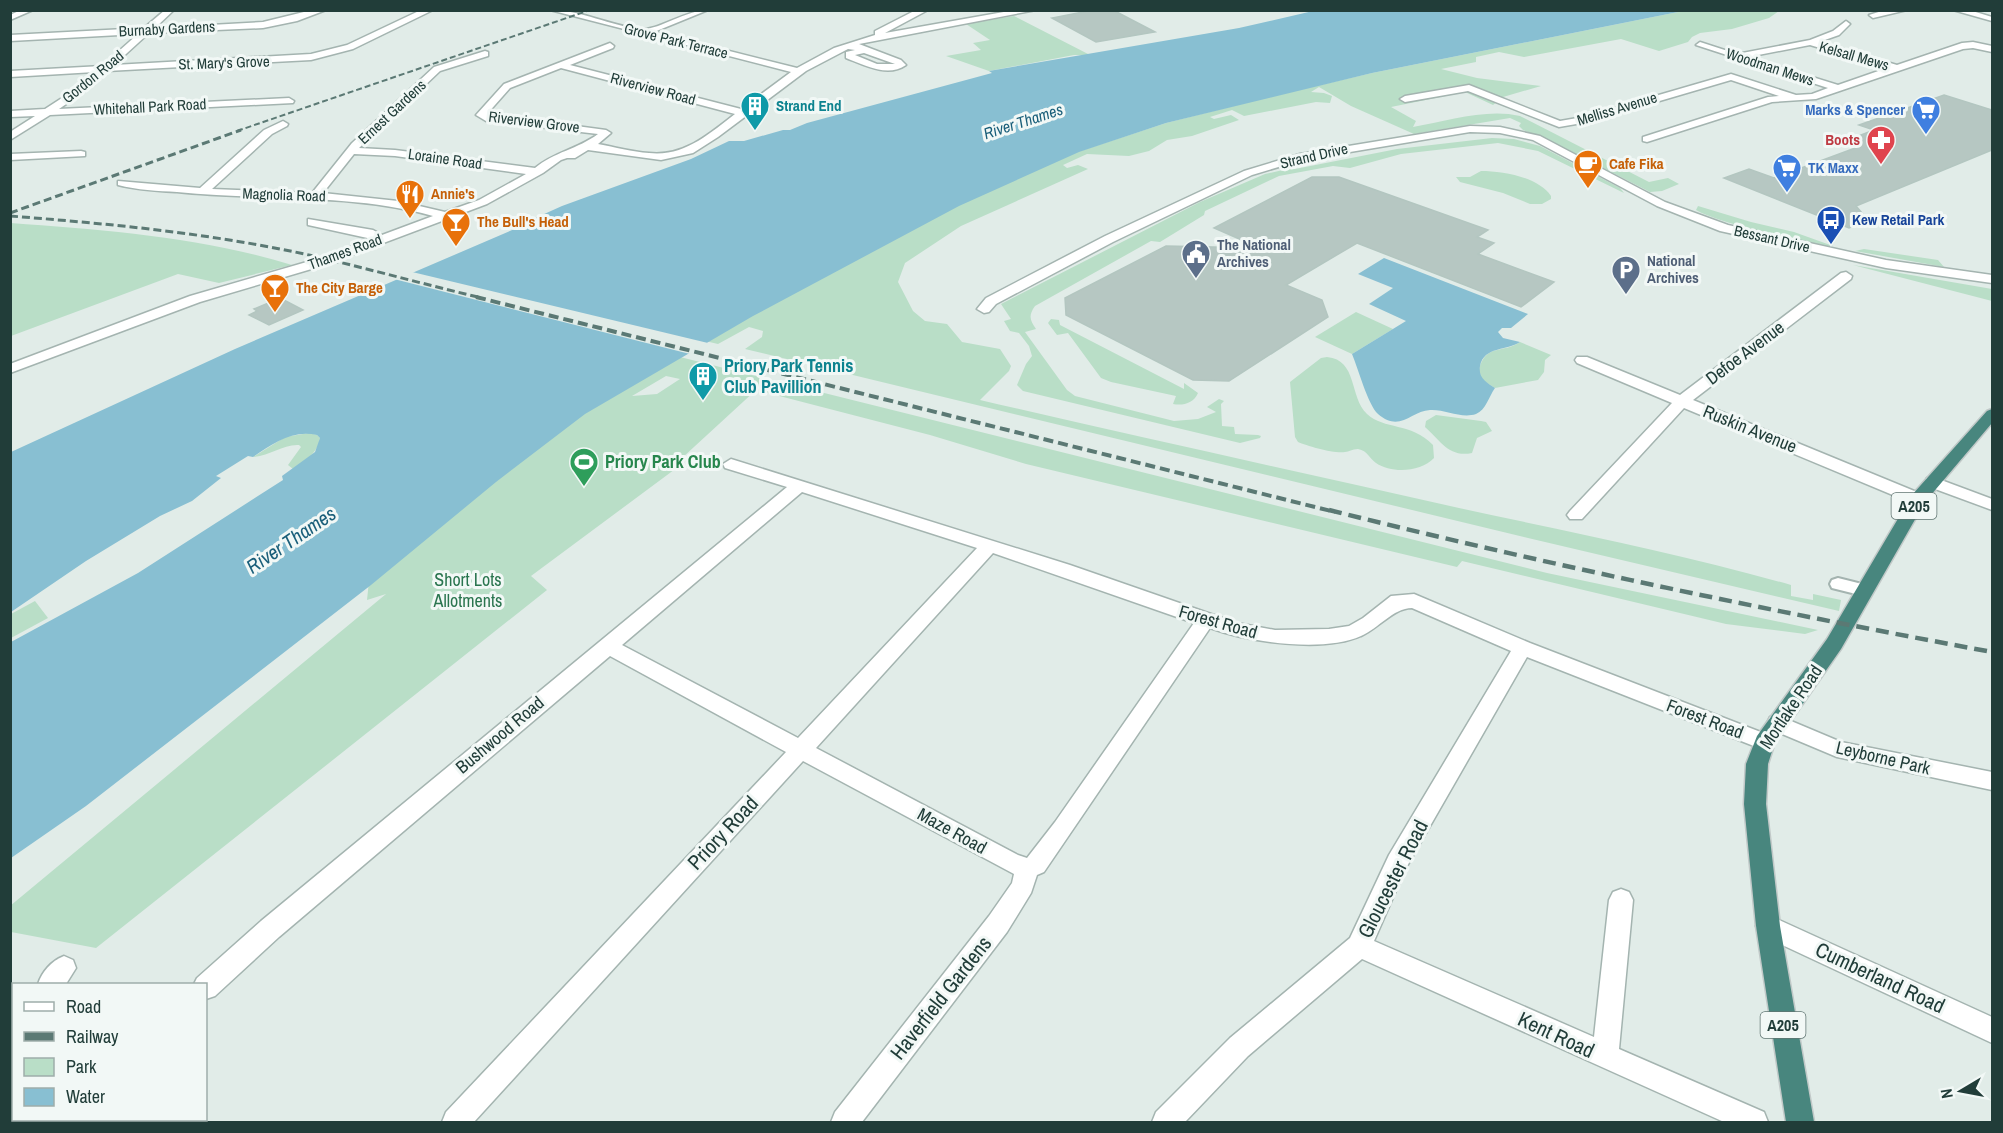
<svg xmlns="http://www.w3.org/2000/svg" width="2003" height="1133" viewBox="0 0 2003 1133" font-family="'Archivo Narrow',sans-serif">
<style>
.green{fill:#b9dec7;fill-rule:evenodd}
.water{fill:#88bfd2}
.pier{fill:#e1ece8}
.building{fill:#b6c7c2;stroke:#b3c6c0;stroke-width:1.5}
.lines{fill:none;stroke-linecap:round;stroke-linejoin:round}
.pedestrian-casing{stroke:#a4b4b0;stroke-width:4}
.minor-casing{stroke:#a4b4b0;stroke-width:3}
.trunk-casing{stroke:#c1c9c8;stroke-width:3}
.pedestrian{fill:#fff;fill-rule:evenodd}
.minor{fill:#fff;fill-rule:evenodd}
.trunk{fill:#48867e;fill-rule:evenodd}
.rail-far3{stroke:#5b7974;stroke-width:2;stroke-dasharray:6 3;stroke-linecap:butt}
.rail-far2{stroke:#5b7974;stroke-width:3;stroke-dasharray:8 4;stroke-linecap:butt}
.rail-far1{stroke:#5b7974;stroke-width:4;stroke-dasharray:10 5;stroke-linecap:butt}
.rail{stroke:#5b7974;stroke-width:4.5;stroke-dasharray:13 7;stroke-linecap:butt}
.labels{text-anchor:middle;stroke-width:6;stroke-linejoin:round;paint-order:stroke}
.far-street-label{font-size:15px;fill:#213d39;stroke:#f2f8f6}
.far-culture-label{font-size:15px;font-weight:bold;fill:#0d838f;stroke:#f2f8f6;text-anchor:start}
.far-shop-label{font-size:15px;font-weight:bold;fill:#366cbe;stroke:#f2f8f6;text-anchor:end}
.far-health-label{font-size:15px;font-weight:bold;fill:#be3a42;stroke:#f2f8f6;text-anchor:end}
.far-food-label{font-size:15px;font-weight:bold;fill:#c56008;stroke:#f2f8f6;text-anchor:start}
.far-transit-label{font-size:15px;font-weight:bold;fill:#164399;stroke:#f2f8f6;text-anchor:start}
.far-service-label{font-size:15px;font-weight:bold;fill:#4e5e75;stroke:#f2f8f6;text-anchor:start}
.far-water-label{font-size:16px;font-style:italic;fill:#1a5f7a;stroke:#f2f8f6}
.shield{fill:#f2f8f6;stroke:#607572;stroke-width:1.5}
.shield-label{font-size:16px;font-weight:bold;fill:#213d39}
.street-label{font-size:18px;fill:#213d39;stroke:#f2f8f6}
.culture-label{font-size:18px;font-weight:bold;fill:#0d838f;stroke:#f2f8f6;text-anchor:start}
.leisure-label{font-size:18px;font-weight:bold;fill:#27864d;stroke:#f2f8f6;text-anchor:start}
.park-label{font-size:18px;fill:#2a754f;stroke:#f2f8f6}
.water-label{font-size:20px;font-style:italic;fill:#1a5f7a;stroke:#f2f8f6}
.near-street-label{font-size:21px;fill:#213d39;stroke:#f2f8f6}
</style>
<rect width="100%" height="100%" fill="#e1ece8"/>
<!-- green -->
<g class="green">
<path d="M1683 11H1779L1769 18 1732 29 1700 33 1692 37 1688 42 1659 51 1621 39 1524 57 1499 52 1476 57V62L1441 69 1477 78 1541 86 1503 97 1493 105 1465 92 1391 107 1416 121 1413 127C1447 121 1487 108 1520 116L1649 182 1668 178 1679 184 1662 191 1650 192 1547 139 1523 130 1519 126 1521 123 1510 118 1414 134 1351 106 1319 87 1311 92 1324 93 1332 96 1330 103 1316 102 1244 116 1232 110 1210 117 1214 119 1231 115 1239 120 1192 136 1167 140 1149 151 1129 156 1087 154 1063 165 1067 168 1078 165 1088 169 961 226 905 263 898 282 913 311 925 321 947 324 962 342 1000 349 1011 366 1009 371 980 400C1140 437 1299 472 1459 508 1570 532 1682 554 1791 585V596L1813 600V594L1841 600 1839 611 1528 538 745 349 762 337 763 331 749 327 718 344 701 340 854 251 1059 158 1166 123 1265 98 1372 73Z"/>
<polygon points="1014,16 1090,55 1074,55 989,71 946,56 981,50 973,43 990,40 966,24"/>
<path d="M1492 138 1514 139 1540 146 1620 188 1624 193 1538 151 1498 143 1401 154 1350 168 1333 166 1279 176 1205 211 1204 215 1160 242 1151 241 1035 306C1028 316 1030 320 1036 329L1025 332 1067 390 1075 396 1174 421 1198 419 1216 412 1207 407 1219 399 1224 401 1221 404 1222 426 1234 427 1235 434 1258 435 1261 436 1260 438 1240 443 1023 391 1017 385 1026 364 1032 356 1029 346 1019 333 1010 331 1004 321 1011 319 1001 304 1200 202 1265 174 1283 170 1281 168 1288 166 1295 169 1397 149Z"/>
<path d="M1481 171C1503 171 1538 177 1551 196V199L1542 204H1530L1503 193 1460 182 1456 177H1470Z"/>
<path d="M1698 206 1751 222 1794 232 1833 246C1814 248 1714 221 1696 210Z"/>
<path d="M11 223C104 230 202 237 292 265L219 283 178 274 11 336Z"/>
<polygon points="1864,249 1938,260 1944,267 1855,251"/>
<polygon points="1853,265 1992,289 1992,301"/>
<polygon points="1356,312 1393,329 1352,354 1315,337"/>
<path d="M1051 319 1059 320 1060 325 1184 389V383L1198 393C1194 403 1183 406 1173 404L1176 396 1111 382 1101 378 1068 333 1057 335 1048 323Z"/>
<path d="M1520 342 1551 355 1545 360 1544 372 1538 380 1495 388 1482 380 1479 370C1485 343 1503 354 1520 342Z"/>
<path d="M680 357 1547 573 1818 630 1805 634 1726 624 1462 561 1457 567 1026 464 930 435 756 390 682 458 686 461 531 576 547 590 96 948 11 932 10 906 386 594 367 600 369 581 516 454ZM666 376 680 379 657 394 632 396Z"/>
<path d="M1327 357C1358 360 1349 397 1367 414 1384 430 1411 422 1433 445L1434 458C1421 472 1392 474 1376 463 1369 458 1368 451 1358 449 1352 449 1349 452 1345 452 1335 454 1307 446 1298 442L1295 437 1290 382 1321 358Z"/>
<path d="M1436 415 1481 421 1486 422 1492 431 1477 438 1472 453C1449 458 1440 440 1425 427L1426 421Z"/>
<path d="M309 433 317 435 320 438C318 453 305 461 293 469L288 465 301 447 299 445C283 444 270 456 253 457L285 437Z"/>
<polygon points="35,601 48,618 11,638 11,614"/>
</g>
<!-- water -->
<g class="water">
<path d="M1313 11H1683L1372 73 1166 123 1079 152 959 206 753 316 585 414 496 482 371 585 86 806 11 858V642L138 573 283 480 282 476 315 452 320 438 317 435C293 429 272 444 253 457L248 456 216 476 221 478 192 501 160 516 86 561 11 612V452L235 349 524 225 522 224 562 206 691 159 729 141H744L783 130H790L807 123 992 73 989 71 1239 28Z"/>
<path d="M1384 258 1528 314 1511 328H1502L1498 332 1503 338 1520 342C1507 351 1484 346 1480 366 1478 378 1487 383 1495 388 1489 396 1486 410 1476 414 1461 419 1445 409 1430 410 1411 411 1400 433 1378 414 1368 405 1358 368 1352 354L1406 321 1369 304 1393 288 1358 274Z"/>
</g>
<!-- pier -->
<polygon class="pier" points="408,271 708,343 690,354 390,278"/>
<!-- building -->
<g class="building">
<polygon points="1093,10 1113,10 1155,32 1096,42 1052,18"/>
<polygon points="1944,95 1992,110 1992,150 1856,206 1868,220 1849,228 1724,178 1749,169 1774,178 1858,147 1843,142 1874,130 1859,125"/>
<polygon points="1312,177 1339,177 1488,230 1477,237 1494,243 1478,254 1554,282 1521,307 1357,243 1286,285 1322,300 1328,317 1229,381 1193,380 1066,315 1065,298 1166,246 1260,248 1214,228"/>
<polygon points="280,298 303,310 269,325 249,315 257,311 254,309"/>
</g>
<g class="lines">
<!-- pedestrian casing -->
<g class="pedestrian-casing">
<polygon id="pedestrian" points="1838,578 1870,586 1872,590 1870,594 1864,596 1832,588 1830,584 1832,580"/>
</g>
<!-- minor casing -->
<g class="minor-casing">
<g id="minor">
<polygon points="21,10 33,10 10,20 10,15"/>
<polygon points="165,10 174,10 155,28 263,22 312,10 326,10 297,21 263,28 149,33 114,65 311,54 347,45 421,10 433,10 353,49 311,60 107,71 85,91 59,109 289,98 294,101 293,103 50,115 10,140 10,132 35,116 10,117 10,111 45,109 79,87 95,72 10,77 10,71 102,66 138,34 10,41 10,35 144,28"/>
<path d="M550 10C582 10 610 26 641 29 657 31 686 10 708 10L654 32 797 68 834 48 875 35V31L916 10H928L885 33 1015 10H1036L859 44 901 60 906 65C888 78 864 65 846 58V52L855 50 848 49 806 71 718 137 693 153 661 160 588 150 575 158H567L561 160 543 173 487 204 325 265 200 302 10 373V364L190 296 317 259 372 239 308 225V219L373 230 382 235 433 216C350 193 262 201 177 192 158 191 137 190 118 185V181L200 188 264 130 283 121 288 124 287 126 272 134 212 189 312 193 352 143 434 67 485 51 488 52V56L440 71 359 148 395 150 535 168C554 152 578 149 598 134L486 121 476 115 504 84 610 43 614 46 613 48 570 65 741 109 791 72ZM864 53 895 64H877L855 55ZM561 68 735 114C709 134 684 157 649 153 632 152 615 147 598 144L611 133 606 130 487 114 510 88ZM354 154 395 156 526 174 479 200 445 212 398 201 323 193Z"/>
<polygon points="1885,10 1907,10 1873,18 1869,15"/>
<polygon points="1953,10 1969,10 1992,17 1992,21"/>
<path d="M1846 21 1850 24 1839 35 1819 42 1897 65 1962 43 1973 42 1992 46V52L1973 48 1963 49 1816 99 1772 102 1647 142 1643 141V137L1768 97 1779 96 1731 80 1588 122 1559 127 1468 91 1405 102 1400 99 1405 96 1469 85 1560 121 1583 117 1731 74 1796 95 1812 94 1828 88 1696 45 1700 42 1737 54 1810 40 1833 31ZM1810 45 1887 68 1838 85 1748 57Z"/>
<polygon points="1470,126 1500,127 1540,136 1665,202 1728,225 1886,260 1992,275 1992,283 1886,268 1720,231 1657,206 1533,140 1500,133 1470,132 1302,160 1252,175 1113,242 996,304 989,312 984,313 977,309 986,298 1105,236 1244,171 1300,154"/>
<polygon points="81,151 85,152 85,156 10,160 10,154"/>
<polygon points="1846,272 1852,276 1851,279 1693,400 1924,495 1926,499 1924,503 1912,503 1684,408 1582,519 1570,519 1567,515 1570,511 1672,403 1577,363 1575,360 1577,357 1587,357 1680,395 1841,273"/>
<path d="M731 459 1070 565 1237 623 1275 630 1329 629 1349 626 1363 618 1391 596 1414 594 1530 643 1771 736 1775 742 1771 748 1764 750 1527 657 1406 868 1374 941 1594 1037 1609 900 1613 892 1621 889 1629 892 1633 900 1619 1049 1764 1112 1768 1122H1724L1362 959 1248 1056 1185 1122H1152L1156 1112 1230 1038 1350 938 1389 855 1511 651 1412 608C1393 608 1378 629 1361 636 1323 653 1248 642 1210 628L1044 872 1037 875 1031 893 1007 932 862 1122H831L835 1112 989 916 1012 883 1014 874 803 761 474 1122H442L446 1112 786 752 610 656 279 937 215 996 206 999V984H194L197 978 261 921 787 487 725 468 723 464ZM802 492 977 548 798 738 622 645ZM993 553 1194 623 1055 822 1027 858 1018 855 816 748Z"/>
<polygon points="1933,477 1992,499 1992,510 1927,486 1925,482 1927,478"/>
<polygon points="1777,715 1841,742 1992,772 1992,790 1837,757 1770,729 1767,723 1770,717"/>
<polygon points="1768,915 1992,1017 1992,1043 1759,934 1756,926 1759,918"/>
<path d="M64 956 73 960 76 968 66 984H38C42 972 51 961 64 956Z"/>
<polygon points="14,1014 14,1041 10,1043 10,1016"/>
<polygon points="77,1120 107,1120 106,1122 76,1122"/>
</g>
</g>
<!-- trunk casing -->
<g class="trunk-casing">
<polygon id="trunk" points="1992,409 1992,423 1925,502 1841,649 1774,745 1768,764 1766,804 1780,926 1814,1122 1786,1122 1756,926 1744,804 1746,764 1757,736 1827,639 1912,495 1987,411"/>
</g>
<!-- pedestrian -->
<use href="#pedestrian" class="pedestrian"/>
<!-- minor -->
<use href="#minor" class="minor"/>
<!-- trunk -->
<use href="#trunk" class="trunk"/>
<!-- rail-far3 -->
<polyline class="rail-far3" points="237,131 590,10"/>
<!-- rail-far2 -->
<g class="rail-far2">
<polyline points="10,213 241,130"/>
<path d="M10 216C113 224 217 234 318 257 373 270 427 285 482 298"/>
</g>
<!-- rail-far1 -->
<polyline class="rail-far1" points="476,297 1335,512"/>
<!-- rail -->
<path class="rail" d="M1329 510C1548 565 1770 611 1992 652"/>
</g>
<!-- icons -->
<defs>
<g id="building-pin" transform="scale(1.5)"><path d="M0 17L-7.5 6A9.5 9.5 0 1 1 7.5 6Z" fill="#0f9aa8" stroke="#f2f8f6"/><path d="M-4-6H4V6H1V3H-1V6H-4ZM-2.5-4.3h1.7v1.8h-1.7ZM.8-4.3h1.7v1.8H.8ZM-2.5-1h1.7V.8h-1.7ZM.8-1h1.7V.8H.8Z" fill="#fff"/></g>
<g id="supermarket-pin" transform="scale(1.5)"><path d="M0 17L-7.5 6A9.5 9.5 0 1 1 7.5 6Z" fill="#3f7fe0" stroke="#f2f8f6"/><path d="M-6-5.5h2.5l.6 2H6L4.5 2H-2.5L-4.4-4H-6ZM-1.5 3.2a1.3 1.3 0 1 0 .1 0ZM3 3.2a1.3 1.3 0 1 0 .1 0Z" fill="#fff"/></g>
<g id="pharmacy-pin" transform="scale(1.5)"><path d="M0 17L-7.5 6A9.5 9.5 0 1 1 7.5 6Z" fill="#e0444e" stroke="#f2f8f6"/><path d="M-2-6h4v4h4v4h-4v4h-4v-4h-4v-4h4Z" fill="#fff"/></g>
<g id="cafe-pin" transform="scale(1.5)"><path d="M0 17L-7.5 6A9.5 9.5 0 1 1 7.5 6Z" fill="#e8710a" stroke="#f2f8f6"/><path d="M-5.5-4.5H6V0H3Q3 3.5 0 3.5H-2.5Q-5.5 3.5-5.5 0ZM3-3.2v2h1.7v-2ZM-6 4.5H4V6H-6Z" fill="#fff"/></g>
<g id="restaurant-pin" transform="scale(1.5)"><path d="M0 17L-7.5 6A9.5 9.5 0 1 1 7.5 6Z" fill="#e8710a" stroke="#f2f8f6"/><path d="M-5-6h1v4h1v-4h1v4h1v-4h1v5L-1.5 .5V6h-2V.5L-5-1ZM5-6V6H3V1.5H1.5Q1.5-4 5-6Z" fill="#fff"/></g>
<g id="bus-pin" transform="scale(1.5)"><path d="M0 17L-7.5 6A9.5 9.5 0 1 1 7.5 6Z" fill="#1a4fb4" stroke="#f2f8f6"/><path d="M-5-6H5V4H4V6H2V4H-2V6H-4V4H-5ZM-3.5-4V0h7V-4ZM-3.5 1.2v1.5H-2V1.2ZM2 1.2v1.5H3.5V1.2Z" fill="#fff"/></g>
<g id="bar-pin" transform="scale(1.5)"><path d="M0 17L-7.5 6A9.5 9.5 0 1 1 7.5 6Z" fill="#e8710a" stroke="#f2f8f6"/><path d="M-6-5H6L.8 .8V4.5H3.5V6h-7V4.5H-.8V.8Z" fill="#fff"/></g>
<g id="civic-pin" transform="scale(1.5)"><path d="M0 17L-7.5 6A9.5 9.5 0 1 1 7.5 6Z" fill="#5c6f8a" stroke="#f2f8f6"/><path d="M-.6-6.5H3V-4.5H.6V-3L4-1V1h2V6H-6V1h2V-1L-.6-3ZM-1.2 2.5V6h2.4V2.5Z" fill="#fff"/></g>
<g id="parking-pin" transform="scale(1.5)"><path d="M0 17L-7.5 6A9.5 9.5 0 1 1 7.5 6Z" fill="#5c6f8a" stroke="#f2f8f6"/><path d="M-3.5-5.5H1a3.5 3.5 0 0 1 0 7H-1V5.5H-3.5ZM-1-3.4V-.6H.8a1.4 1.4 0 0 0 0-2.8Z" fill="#fff"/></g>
<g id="stadium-pin" transform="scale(1.5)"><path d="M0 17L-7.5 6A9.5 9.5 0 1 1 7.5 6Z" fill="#2e9e5b" stroke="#f2f8f6"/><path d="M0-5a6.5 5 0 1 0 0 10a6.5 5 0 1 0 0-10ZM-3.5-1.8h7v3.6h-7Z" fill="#fff"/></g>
</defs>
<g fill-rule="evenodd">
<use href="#building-pin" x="755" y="106"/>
<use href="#supermarket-pin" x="1926" y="110"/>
<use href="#pharmacy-pin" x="1881" y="140"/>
<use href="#cafe-pin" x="1588" y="164"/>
<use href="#supermarket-pin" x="1787" y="168"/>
<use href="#restaurant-pin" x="410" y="194"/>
<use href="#bus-pin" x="1831" y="220"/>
<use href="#bar-pin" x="456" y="222"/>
<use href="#civic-pin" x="1196" y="254"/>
<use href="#parking-pin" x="1626" y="270"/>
<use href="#bar-pin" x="275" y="288"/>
<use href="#building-pin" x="703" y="376"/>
<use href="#stadium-pin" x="584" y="462"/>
</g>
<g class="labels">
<!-- far-street labels -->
<g class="far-street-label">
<text transform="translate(167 29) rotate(-3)" y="5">Burnaby Gardens</text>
<text transform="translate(676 41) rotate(14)" y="5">Grove Park Terrace</text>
<text transform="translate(1854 56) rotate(16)" y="5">Kelsall Mews</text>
<text transform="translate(224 63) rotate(-2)" y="5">St. Mary's Grove</text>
<text transform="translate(1770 67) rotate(18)" y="5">Woodman Mews</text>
<text transform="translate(93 77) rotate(-39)" y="5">Gordon Road</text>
<text transform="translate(653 89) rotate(15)" y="5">Riverview Road</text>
<text transform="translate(150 107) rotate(-3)" y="5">Whitehall Park Road</text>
<text transform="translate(1617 109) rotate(-17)" y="5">Melliss Avenue</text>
<text transform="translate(392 112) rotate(-43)" y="5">Ernest Gardens</text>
<text transform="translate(534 122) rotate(7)" y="5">Riverview Grove</text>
<text transform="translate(1314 156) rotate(-13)" y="5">Strand Drive</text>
<text transform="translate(445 159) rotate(8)" y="5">Loraine Road</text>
<text transform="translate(284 195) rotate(2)" y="5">Magnolia Road</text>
<text transform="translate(1772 239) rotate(13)" y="5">Bessant Drive</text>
<text transform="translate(345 252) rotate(-20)" y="5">Thames Road</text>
</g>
<!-- far-culture labels -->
<g class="far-culture-label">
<text x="776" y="111">Strand End</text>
</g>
<!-- far-shop labels -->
<g class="far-shop-label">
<text x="1905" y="115">Marks &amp; Spencer</text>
<text x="1808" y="173" text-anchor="start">TK Maxx</text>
</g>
<!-- far-health labels -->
<g class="far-health-label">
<text x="1860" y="145">Boots</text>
</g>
<!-- far-food labels -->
<g class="far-food-label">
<text x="1609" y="169">Cafe Fika</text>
<text x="431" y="199">Annie's</text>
<text x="477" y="227">The Bull's Head</text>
<text x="296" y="293">The City Barge</text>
</g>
<!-- far-transit labels -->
<g class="far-transit-label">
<text x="1852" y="225">Kew Retail Park</text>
</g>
<!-- far-service labels -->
<g class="far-service-label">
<text x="1217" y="250">The National<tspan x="1217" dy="17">Archives</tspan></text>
<text x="1647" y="266">National<tspan x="1647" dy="17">Archives</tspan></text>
</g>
<!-- far-water labels -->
<g class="far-water-label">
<text transform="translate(1023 121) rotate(-18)" y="6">River Thames</text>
</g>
<!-- shield labels -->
<g class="shield">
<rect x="1891.5" y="493" width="45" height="26" rx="4.5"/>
<rect x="1760.5" y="1012" width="45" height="26" rx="4.5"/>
</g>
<g class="shield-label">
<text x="1914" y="512">A205</text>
<text x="1783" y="1031">A205</text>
</g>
<!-- street labels -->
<g class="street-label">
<text transform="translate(1745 353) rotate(-37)" y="6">Defoe Avenue</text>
<text transform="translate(1750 429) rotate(22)" y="6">Ruskin Avenue</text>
<text transform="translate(1218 622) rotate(16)" y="6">Forest Road</text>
<text transform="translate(1791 707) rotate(-56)" y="6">Mortlake Road</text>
<text transform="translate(1705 719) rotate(21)" y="6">Forest Road</text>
<text transform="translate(500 735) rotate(-40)" y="6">Bushwood Road</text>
<text transform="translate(1883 758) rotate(13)" y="6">Leyborne Park</text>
<text transform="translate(952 831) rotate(29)" y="6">Maze Road</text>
</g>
<!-- culture labels -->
<g class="culture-label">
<text x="724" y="372">Priory Park Tennis<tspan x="724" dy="21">Club Pavillion</tspan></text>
</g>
<!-- leisure labels -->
<g class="leisure-label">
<text x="605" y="468">Priory Park Club</text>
</g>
<!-- park labels -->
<g class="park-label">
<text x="468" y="586">Short Lots<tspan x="468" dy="21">Allotments</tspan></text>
</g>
<!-- water labels -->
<g class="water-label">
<text transform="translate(291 540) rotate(-34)" y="7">River Thames</text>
</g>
<!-- near-street labels -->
<g class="near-street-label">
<text transform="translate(723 833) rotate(-47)" y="7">Priory Road</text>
<text transform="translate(1393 879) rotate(-63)" y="7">Gloucester Road</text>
<text transform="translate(1880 978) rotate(25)" y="7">Cumberland Road</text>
<text transform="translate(941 998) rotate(-52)" y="7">Haverfield Gardens</text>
<text transform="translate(1556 1035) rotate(25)" y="7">Kent Road</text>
</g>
</g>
<!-- border -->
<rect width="2003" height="1133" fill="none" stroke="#213d39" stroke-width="24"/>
<!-- legend -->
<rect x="12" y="983" width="195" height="138" fill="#f2f8f6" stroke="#9eadaa" stroke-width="1.5"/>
<rect x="24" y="1002" width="30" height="9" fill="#ffffff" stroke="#9eadaa" stroke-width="1.5"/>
<text x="66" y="1013" font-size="18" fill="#213d39">Road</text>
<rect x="24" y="1032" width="30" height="9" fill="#5b7974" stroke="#9eadaa" stroke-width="1.5"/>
<text x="66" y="1043" font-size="18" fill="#213d39">Railway</text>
<rect x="24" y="1058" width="30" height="18" fill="#b9dec7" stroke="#9eadaa" stroke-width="1.5"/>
<text x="66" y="1073" font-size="18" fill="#213d39">Park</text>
<rect x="24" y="1088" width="30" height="18" fill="#88bfd2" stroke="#9eadaa" stroke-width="1.5"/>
<text x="66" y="1103" font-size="18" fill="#213d39">Water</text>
<!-- north arrow -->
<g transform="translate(1961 1091) rotate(260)" stroke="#f2f8f6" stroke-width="4.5" paint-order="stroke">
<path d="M0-4.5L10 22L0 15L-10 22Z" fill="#213d39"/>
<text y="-9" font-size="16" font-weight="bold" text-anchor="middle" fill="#213d39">N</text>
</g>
</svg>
